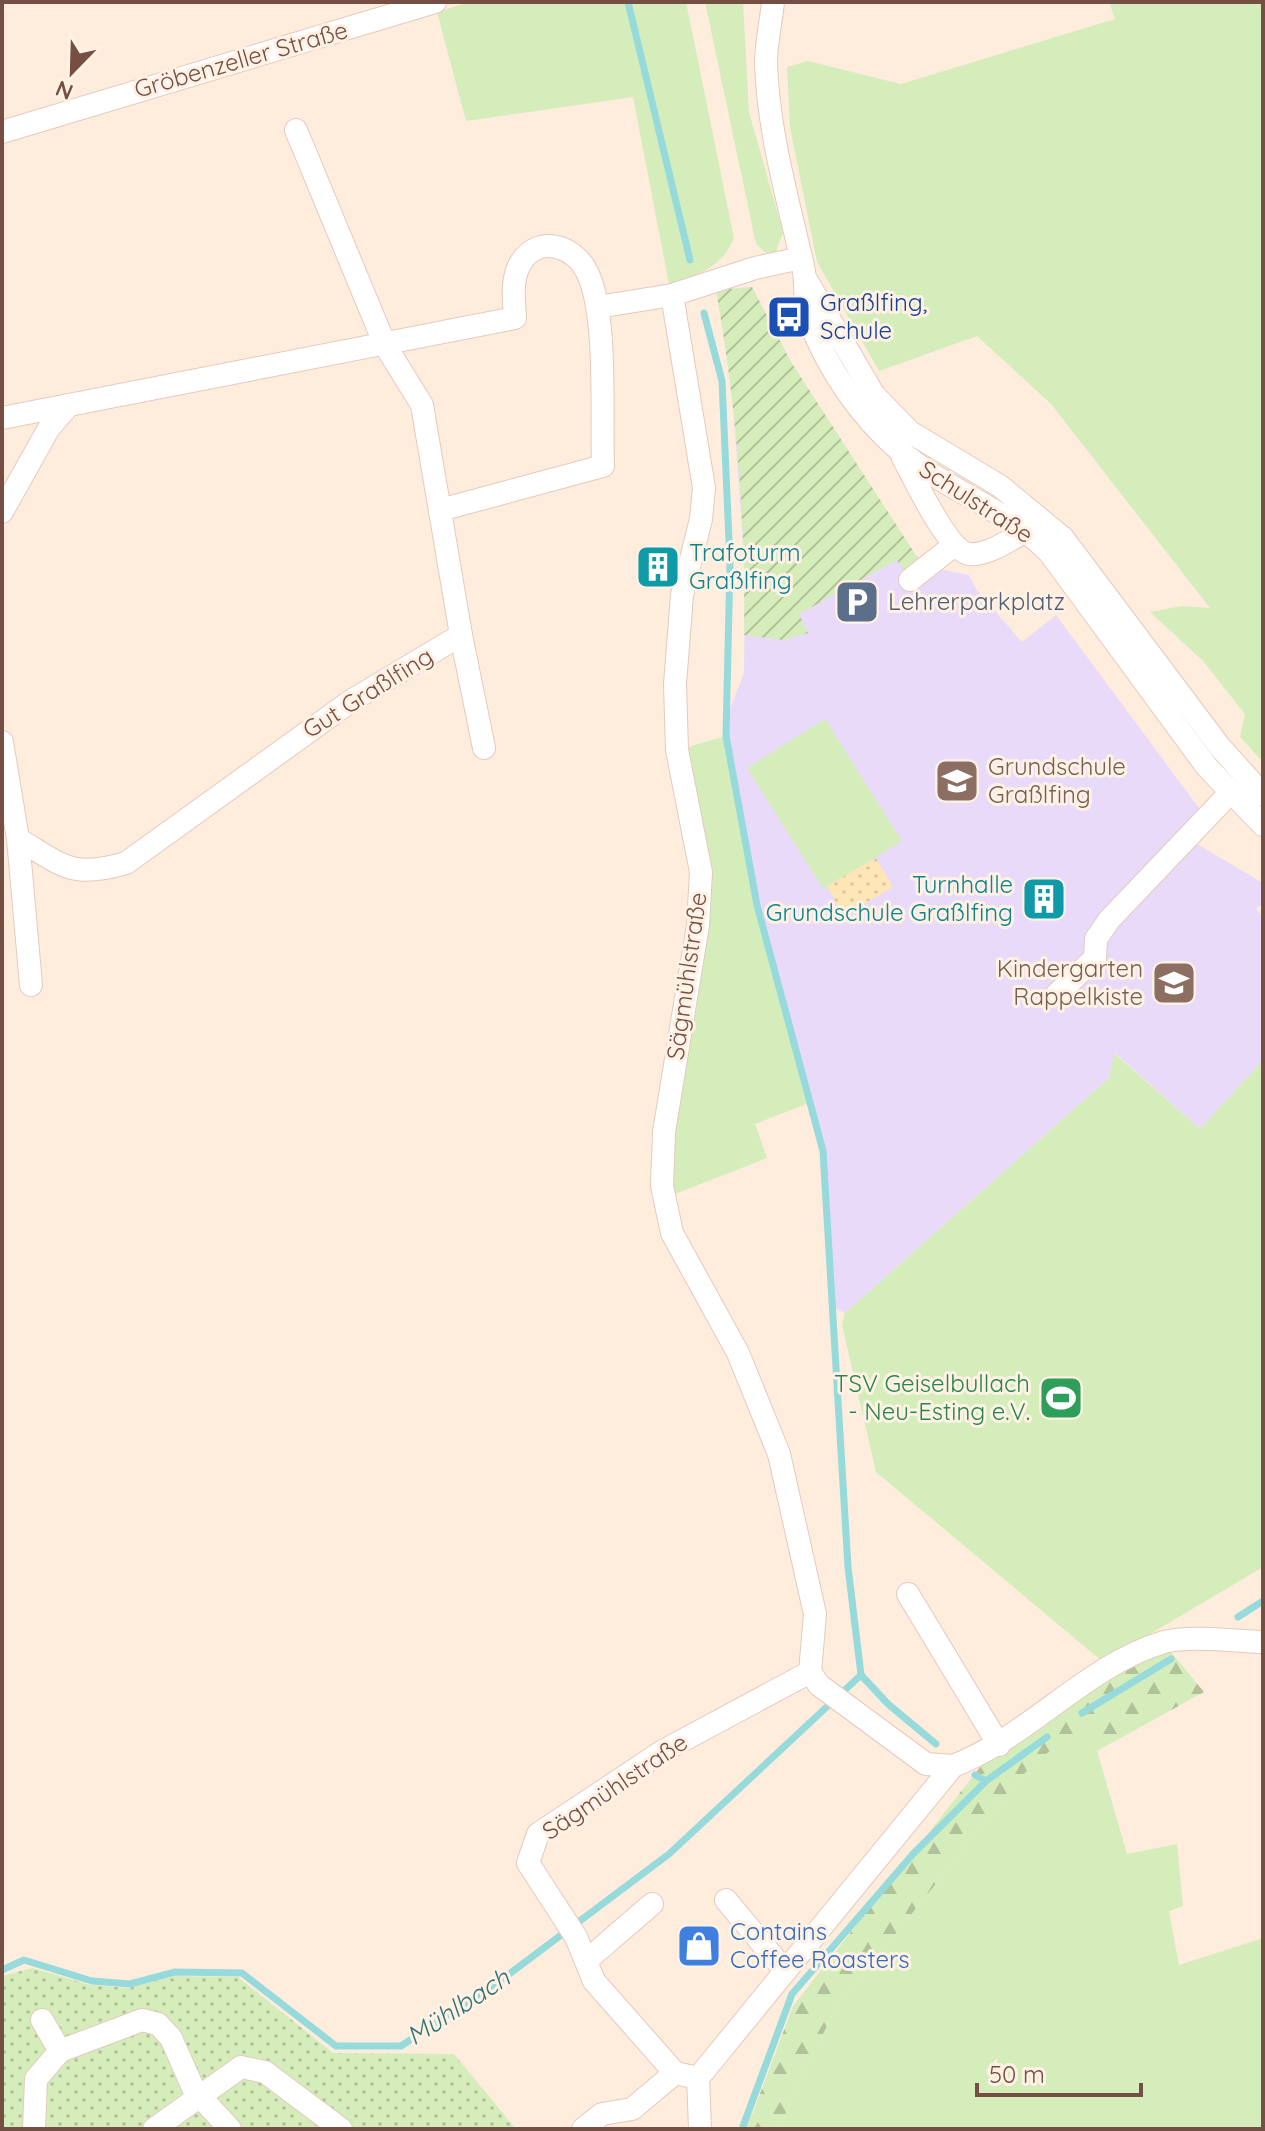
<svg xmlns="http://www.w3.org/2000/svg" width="1265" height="2131" viewBox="0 0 1265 2131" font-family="Quicksand,sans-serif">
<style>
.education{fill:#eadafa}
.grass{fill:#d5edbb}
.forest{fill:url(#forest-firs)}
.sand{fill:url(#sand-dots)}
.park{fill:url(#park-dots)}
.garden{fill:url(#garden-furrows)}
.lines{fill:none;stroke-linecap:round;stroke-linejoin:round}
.stream{stroke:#96dadc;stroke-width:7}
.minor-casing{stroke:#e5cabc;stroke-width:24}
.minor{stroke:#fff;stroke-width:22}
.labels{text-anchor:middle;stroke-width:6;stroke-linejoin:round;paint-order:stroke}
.street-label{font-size:24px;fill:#764f44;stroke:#fff2e5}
.transit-label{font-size:24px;fill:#164399;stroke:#fff2e5;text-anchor:start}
.culture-label{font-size:24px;fill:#0d838f;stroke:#fff2e5;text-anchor:start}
.service-label{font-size:24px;fill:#4e5e75;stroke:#fff2e5;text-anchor:start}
.education-label{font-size:24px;fill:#785e54;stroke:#fff2e5;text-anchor:start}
.leisure-label{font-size:24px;fill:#27864d;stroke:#fff2e5;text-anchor:end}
.shop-label{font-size:24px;fill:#366cbe;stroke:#fff2e5;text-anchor:start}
.water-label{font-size:26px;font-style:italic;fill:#347476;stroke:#fff2e5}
</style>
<defs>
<pattern id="forest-firs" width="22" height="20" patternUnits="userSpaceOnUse" patternTransform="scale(2)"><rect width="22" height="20" fill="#d5edbb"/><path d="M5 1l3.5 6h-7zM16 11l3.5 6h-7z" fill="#b1c29a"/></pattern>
<pattern id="sand-dots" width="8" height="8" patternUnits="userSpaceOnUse" patternTransform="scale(2)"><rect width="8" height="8" fill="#ffe6b6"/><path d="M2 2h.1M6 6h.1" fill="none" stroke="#dec79e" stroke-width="1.8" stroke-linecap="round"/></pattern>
<pattern id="park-dots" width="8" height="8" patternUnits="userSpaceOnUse" patternTransform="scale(2)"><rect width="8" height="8" fill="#d5edbb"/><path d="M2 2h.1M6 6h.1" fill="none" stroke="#b1c29a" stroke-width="1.8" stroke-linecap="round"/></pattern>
<pattern id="garden-furrows" width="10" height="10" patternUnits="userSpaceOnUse" patternTransform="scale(2)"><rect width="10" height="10" fill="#d5edbb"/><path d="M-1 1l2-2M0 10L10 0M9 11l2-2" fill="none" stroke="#b1c29a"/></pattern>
</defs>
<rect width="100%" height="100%" fill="#feeddd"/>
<!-- education -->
<polygon class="education" points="752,287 791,362 914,554 944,570 969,575 976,589 1022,642 1056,615 1213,827 1197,844 1263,883 1263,903 1256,909 1263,916 1263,1068 1249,1077 1200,1129 1115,1053 1109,1078 845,1313 832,1307 823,1151 757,905 726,736 731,706 744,673 745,572 731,376 716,290"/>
<!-- grass -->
<g class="grass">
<path d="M469 2H686L734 238C722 268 698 275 669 284L633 97 466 121 437 12Z"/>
<polygon points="705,2 743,2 749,112 783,232 776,252 766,253 756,244"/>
<polygon points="1109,2 1263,2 1263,762 1240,737 1245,714 1203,661 1150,612 1182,606 1210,608 1051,404 977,336 879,371 817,262 790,127 787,67 808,61 901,84 1115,19"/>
<polygon points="825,719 902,841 824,890 747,768"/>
<polygon points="726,736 757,905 809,1103 755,1124 767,1158 665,1198 698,925 677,750"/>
<polygon points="1114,1053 1200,1129 1263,1060 1263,1567 1103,1662 876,1472 842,1325 845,1313 1109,1078"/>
<polygon points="1089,1723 1127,1854 1177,1844 1183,1906 1169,1911 1179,1965 1263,1938 1263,2129 778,2129 835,2009 1033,1763"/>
</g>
<!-- forest -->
<polygon class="forest" points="1167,1647 1204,1692 1097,1751 1089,1724 1033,1763 835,2009 778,2129 740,2129 752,2115 793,2006 984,1762 1098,1682"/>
<!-- sand -->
<polygon class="sand" points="876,858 893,887 844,916 827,886"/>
<!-- park -->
<polygon class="park" points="32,1968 91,1985 129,1988 176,1976 238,1977 333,2053 454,2054 516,2129 2,2129 2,1976"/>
<!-- garden -->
<path class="garden" d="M752 287 791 362 921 563 905 572 897 560 799 614 808 633 784 640 744 635C746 520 736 404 716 290Z"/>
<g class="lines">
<!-- stream -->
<g class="stream">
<polyline points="628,2 690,260"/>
<polyline points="704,313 722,381 730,563 726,736 757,905 823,1151 848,1567 861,1675 888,1704 936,1744"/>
<polyline points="1238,1617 1263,1601"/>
<polyline points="1082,1713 1171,1659"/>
<polyline points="986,1781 1047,1737"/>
<polyline points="2,1970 24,1960 92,1981 130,1984 175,1972 242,1973 336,2046 401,2046 508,1975 669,1854 861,1675"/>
<polyline points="742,2129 792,1994 913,1854 986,1781 975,1775"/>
</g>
<!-- minor casing -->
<g class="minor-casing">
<g id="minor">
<path d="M773 2C771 22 766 43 766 63 768 131 788 200 803 266 807 283 803 304 809 320 828 369 859 415 898 449 945 490 1005 508 1049 552L1207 767 1263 825"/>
<polyline points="2,132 435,2"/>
<polyline points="801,258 755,268 672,295 704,488 701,519 682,595 675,684 677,750 701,872 698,925 664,1132 662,1186 672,1233 738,1353 779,1454 815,1614 810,1672 819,1685 926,1764 953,1766"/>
<polyline points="807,281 874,395 910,432 1000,486 1063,538 1220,747 1263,795"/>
<polyline points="598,307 672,295"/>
<path d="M2 418 515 318C514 300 511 280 520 264 537 234 574 245 587 272 608 314 601 416 603 466L440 510"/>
<path d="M903 458C914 478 948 551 969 554 988 556 1011 539 1027 530V519"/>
<polyline points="2,512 49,428 69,405"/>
<polyline points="910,580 953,546"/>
<polyline points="461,635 484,748"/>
<polyline points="2,742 18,839 31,985"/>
<path d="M18 839C64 866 71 879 126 863L351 701 461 635 422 405 385 345 296 130"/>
<polyline points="1056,995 1095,958 1096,939 1109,920 1230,793"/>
<polyline points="908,1594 999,1745"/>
<polyline points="726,1900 785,1971"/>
<polyline points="586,1961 652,1904"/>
<polyline points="42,2020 60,2051 142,2020 158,2024 171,2038 194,2090 230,2129"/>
<path d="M698 2078 953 1766C1030 1736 1085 1666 1164 1642 1189 1635 1236 1641 1263 1642"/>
<polyline points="698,2078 675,2073 594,1981 576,1937 528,1863 538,1834 663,1751 810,1672"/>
<polyline points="698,2078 700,2129"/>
<polyline points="34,2129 36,2079 60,2051"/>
<polyline points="154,2129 241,2067 265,2072 341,2129"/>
<polyline points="583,2129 602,2114 632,2109 675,2073"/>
</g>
</g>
<!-- minor -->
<use href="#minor" class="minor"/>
</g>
<!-- icons -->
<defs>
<g id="bus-square" transform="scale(2.3)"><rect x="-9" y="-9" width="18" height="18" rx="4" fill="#1a4fb4" stroke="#fff2e5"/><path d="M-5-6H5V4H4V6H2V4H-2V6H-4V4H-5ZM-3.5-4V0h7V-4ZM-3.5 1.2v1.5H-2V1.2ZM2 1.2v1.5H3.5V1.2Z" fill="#fff"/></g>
<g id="building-square" transform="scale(2.3)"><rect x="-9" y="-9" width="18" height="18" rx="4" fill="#0f9aa8" stroke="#fff2e5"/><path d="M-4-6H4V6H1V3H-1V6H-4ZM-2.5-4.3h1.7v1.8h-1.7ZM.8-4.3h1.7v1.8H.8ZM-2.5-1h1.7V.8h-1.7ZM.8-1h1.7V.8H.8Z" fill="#fff"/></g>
<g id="parking-square" transform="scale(2.3)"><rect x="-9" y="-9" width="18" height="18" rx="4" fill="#5c6f8a" stroke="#fff2e5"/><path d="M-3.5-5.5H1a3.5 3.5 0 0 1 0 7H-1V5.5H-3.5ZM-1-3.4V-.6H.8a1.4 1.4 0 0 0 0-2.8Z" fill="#fff"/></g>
<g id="school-square" transform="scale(2.3)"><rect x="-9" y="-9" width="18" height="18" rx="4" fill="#8d6e63" stroke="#fff2e5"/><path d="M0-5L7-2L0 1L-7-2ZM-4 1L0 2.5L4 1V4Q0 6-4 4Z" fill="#fff"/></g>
<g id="stadium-square" transform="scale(2.3)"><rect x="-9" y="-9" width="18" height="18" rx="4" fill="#2e9e5b" stroke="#fff2e5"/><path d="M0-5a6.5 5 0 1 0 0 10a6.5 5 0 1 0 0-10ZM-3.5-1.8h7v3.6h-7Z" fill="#fff"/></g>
<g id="shop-square" transform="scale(2.3)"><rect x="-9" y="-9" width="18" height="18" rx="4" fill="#3f7fe0" stroke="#fff2e5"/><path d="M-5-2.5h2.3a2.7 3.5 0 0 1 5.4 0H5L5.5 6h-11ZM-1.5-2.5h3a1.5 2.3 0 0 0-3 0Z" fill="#fff"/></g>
</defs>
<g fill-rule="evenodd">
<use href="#bus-square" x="789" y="317"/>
<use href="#building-square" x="658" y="567"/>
<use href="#parking-square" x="857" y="602"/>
<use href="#school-square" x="957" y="781"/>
<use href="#building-square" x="1044" y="899"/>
<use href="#school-square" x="1174" y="983"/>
<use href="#stadium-square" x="1061" y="1398"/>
<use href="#shop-square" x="699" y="1946"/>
</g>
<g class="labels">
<!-- street labels -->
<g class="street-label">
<text transform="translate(241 60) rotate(-16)" y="8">Gröbenzeller Straße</text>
<text transform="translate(976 502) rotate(33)" y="8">Schulstraße</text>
<text transform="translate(368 693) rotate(-32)" y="8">Gut Graßlfing</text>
<text transform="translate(687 976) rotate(-82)" y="8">Sägmühlstraße</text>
<text transform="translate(615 1787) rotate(-34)" y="8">Sägmühlstraße</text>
</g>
<!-- transit labels -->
<g class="transit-label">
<text x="820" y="311">Graßlfing,<tspan x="820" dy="28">Schule</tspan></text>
</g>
<!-- culture labels -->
<g class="culture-label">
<text x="689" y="561">Trafoturm<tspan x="689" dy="28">Graßlfing</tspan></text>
<text x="1013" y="893" text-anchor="end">Turnhalle<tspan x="1013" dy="28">Grundschule Graßlfing</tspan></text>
</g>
<!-- service labels -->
<g class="service-label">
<text x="888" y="610">Lehrerparkplatz</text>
</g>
<!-- education labels -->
<g class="education-label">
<text x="988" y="775">Grundschule<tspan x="988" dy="28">Graßlfing</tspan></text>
<text x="1143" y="977" text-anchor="end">Kindergarten<tspan x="1143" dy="28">Rappelkiste</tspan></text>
</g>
<!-- leisure labels -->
<g class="leisure-label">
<text x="1030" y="1392">TSV Geiselbullach<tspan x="1030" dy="28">- Neu-Esting e.V.</tspan></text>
</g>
<!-- shop labels -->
<g class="shop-label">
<text x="730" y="1940">Contains<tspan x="730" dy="28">Coffee Roasters</tspan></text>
</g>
<!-- water labels -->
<g class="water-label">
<text transform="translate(458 2007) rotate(-33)" y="9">Mühlbach</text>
</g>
</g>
<!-- border -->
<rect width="1265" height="2131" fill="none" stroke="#764f44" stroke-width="8"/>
<!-- north arrow -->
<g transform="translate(72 72) rotate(203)" stroke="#fff2e5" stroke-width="6" paint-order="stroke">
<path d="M0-6L14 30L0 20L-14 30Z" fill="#764f44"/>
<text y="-12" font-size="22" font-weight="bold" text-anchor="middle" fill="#764f44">N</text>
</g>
<!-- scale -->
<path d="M977 2083v12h164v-12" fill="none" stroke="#764f44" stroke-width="4"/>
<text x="989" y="2083" font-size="24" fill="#764f44" stroke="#fff2e5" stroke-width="6" paint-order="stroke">50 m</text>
</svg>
